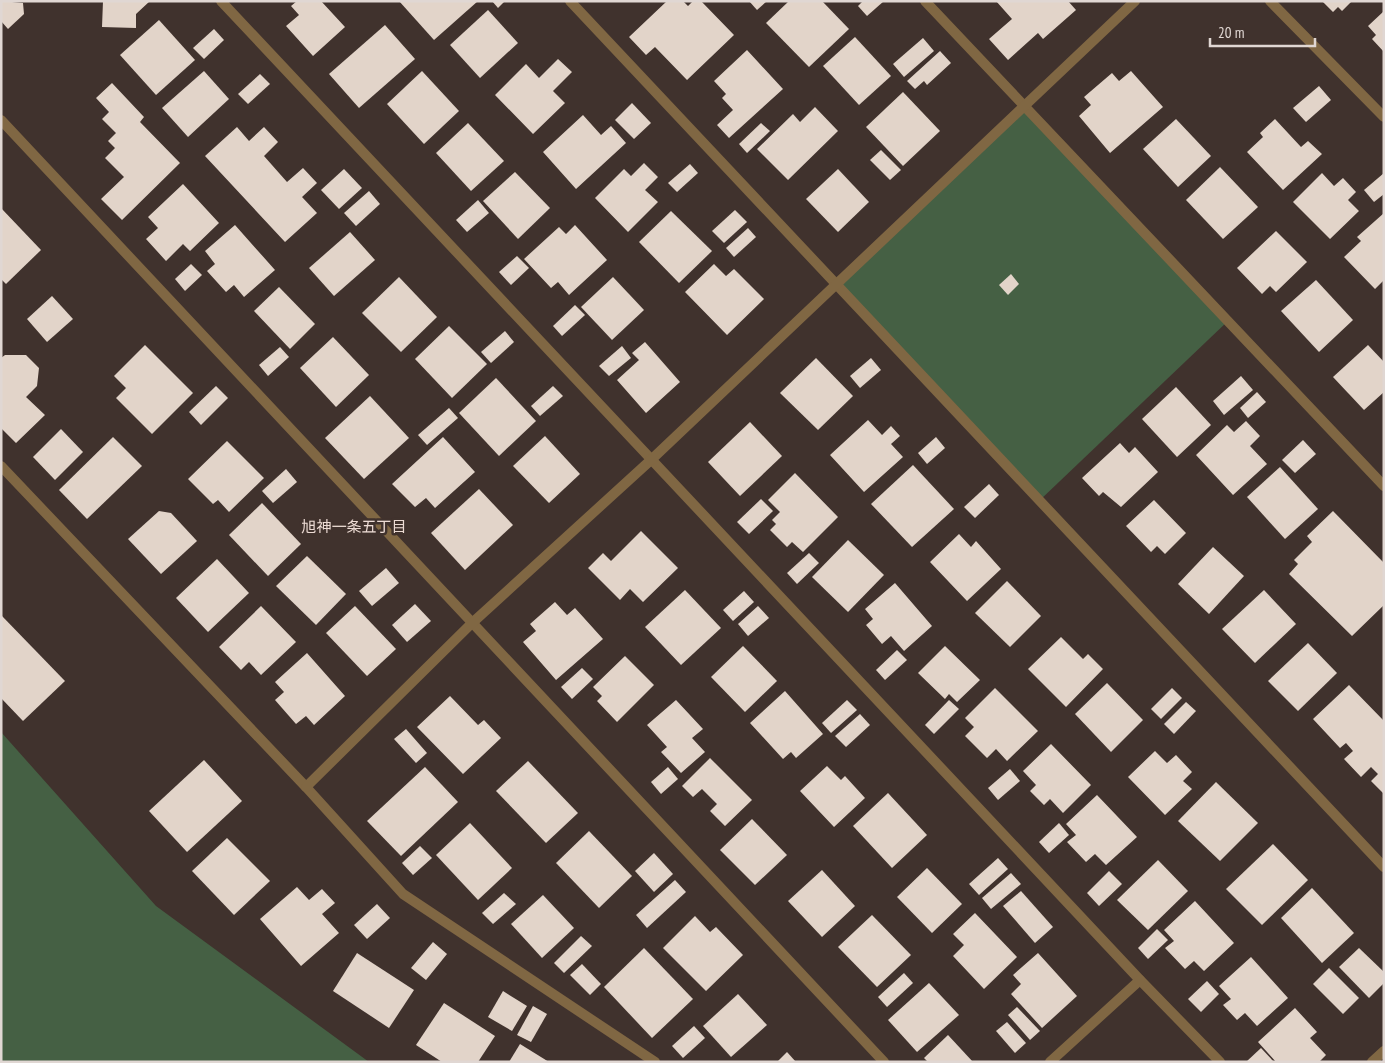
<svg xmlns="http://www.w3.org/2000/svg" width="1385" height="1063" viewBox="0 0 1385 1063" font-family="'PT Sans Narrow','Noto Sans JP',sans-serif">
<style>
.green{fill:#456044}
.building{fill:#e2d4c9}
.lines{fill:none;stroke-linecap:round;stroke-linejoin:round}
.street{stroke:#806743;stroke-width:10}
.labels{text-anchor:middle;stroke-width:5;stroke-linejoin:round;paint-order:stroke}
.neighbourhood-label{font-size:15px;fill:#ecdbd4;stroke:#40322d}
</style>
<rect width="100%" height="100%" fill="#40322d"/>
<!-- green -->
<g class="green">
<polygon points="1023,106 1229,320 1039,501 835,284"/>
<polygon points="1,732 156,906 369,1062 1,1062"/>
</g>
<!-- building -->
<g class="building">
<polygon points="1,1 23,3 24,14 8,29 1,21"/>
<polygon points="103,1 150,1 136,14 136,28 102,27"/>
<polygon points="297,1 321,1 345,27 313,56 286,26 299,15 291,6"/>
<polygon points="399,1 478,1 434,40"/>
<polygon points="492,1 505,1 498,8"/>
<polygon points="667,1 683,1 688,6 693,1 701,1 734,35 687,80 655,47 646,55 629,37"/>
<polygon points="749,1 767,1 757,10"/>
<polygon points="789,1 822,1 849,29 809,67 766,23"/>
<polygon points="863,1 884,1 867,16 858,6"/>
<polygon points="996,1 1068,1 1076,10 1043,39 1038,33 1008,60 989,39 1012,19"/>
<polygon points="1322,1 1352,1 1342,11 1338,7 1333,12"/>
<polygon points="488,10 518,43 480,78 450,45"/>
<polygon points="1384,11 1384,52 1372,39 1376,35 1368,26"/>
<polygon points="159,20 195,60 156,95 120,55"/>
<polygon points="385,25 415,59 359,108 329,74"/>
<polygon points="214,29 224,40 204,59 193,48"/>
<polygon points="855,37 891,76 859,105 823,66"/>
<polygon points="923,38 934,51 904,77 893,64"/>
<polygon points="747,50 783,89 729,138 717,125 733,110 722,98 726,94 714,81"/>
<polygon points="940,51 951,63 927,85 924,81 915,89 907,81"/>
<polygon points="558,59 572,72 553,91 565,103 533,134 495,95 526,64 539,78"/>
<polygon points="204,71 229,99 188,137 162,108"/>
<polygon points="422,71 459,111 424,144 387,104"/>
<polygon points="1131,71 1163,107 1110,153 1079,116 1091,105 1084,97 1112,73 1119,81"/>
<polygon points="260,74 270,84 248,104 238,94"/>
<polygon points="112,83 144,117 140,122 180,163 122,220 101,199 124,177 105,158 115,148 108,141 116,133 102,119 109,112 96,98"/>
<polygon points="1319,86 1331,100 1306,122 1293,108"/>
<polygon points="903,92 940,131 903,166 866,127"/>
<polygon points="632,103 651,123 634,139 615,120"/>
<polygon points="815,107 838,131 788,180 757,149 793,114 800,122"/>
<polygon points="583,115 601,135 611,126 626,143 576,189 543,152"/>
<polygon points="1176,119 1211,156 1178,187 1143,149"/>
<polygon points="1275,119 1301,147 1308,141 1322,154 1283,190 1247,152 1263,137 1260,133"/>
<polygon points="468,123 504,161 471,191 436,153"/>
<polygon points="761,123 770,131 747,153 739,144"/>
<polygon points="237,127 249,141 264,127 278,142 264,156 287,182 303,168 317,183 302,197 317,213 285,242 205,156"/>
<polygon points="881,150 901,170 890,180 870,160"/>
<polygon points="644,163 658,177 645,190 658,202 628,232 595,198 624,169 631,176"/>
<polygon points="690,164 698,173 677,192 668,183"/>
<polygon points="1220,167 1258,207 1223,239 1186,200"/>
<polygon points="344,169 362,188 339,209 321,190"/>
<polygon points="838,169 869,202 838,232 806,199"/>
<polygon points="515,172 550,208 518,239 483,201"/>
<polygon points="1322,173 1334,186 1343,178 1356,192 1348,200 1359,211 1330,239 1293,202"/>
<polygon points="1384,173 1384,194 1374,202 1364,190"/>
<polygon points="183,184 219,223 190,251 183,244 166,261 146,239 158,228 148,217"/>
<polygon points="369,191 380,204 356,226 344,213"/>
<polygon points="478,200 489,213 467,232 456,220"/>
<polygon points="1,208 41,250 6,284 1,279"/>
<polygon points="735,210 747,222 724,243 712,231"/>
<polygon points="671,211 712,251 679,283 639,242"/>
<polygon points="1384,213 1384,280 1375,289 1344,257 1361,241 1357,237"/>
<polygon points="235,225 275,270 244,297 234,285 226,292 207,271 215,264 205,251"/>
<polygon points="575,225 607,260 569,295 558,282 551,288 524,259 559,227 566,234"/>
<polygon points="748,228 756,237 734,257 726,248"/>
<polygon points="1276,231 1307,262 1276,292 1270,286 1262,294 1237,268"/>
<polygon points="350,232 375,260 334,296 309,268"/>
<polygon points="517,256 529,268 511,285 499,272"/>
<polygon points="191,264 202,275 185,291 175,279"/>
<polygon points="714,264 726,276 734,269 764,299 727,335 685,292"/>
<polygon points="1011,274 1019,284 1008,295 999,285"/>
<polygon points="399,277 437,317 401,352 362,313"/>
<polygon points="613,277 644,310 612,340 581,307"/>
<polygon points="1316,280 1353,320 1319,352 1281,311"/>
<polygon points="279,287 315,324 290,349 254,311"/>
<polygon points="52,296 73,319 47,342 27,319"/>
<polygon points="575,305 585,315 562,336 553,326"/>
<polygon points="449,326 487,364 452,398 415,359"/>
<polygon points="505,331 514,342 491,363 481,352"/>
<polygon points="333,337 369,375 336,407 300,368"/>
<polygon points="645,342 680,382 646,413 617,380 639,360 632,353"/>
<polygon points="145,345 193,393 152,434 116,398 126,388 114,376"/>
<polygon points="1368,345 1384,362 1384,392 1364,410 1333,377"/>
<polygon points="622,346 631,358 609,376 599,366"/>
<polygon points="280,347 289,357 268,376 259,365"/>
<polygon points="5,355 26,355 39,368 37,386 26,397 45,415 16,443 1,428 1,358"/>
<polygon points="816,358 853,396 818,430 780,393"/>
<polygon points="871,358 881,370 860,388 850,376"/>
<polygon points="1241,376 1253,390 1224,415 1213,401"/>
<polygon points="496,378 536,421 499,456 459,413"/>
<polygon points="216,386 228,398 201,425 189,412"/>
<polygon points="553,386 563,396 540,416 531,406"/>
<polygon points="1176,387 1211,425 1177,457 1142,419"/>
<polygon points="1257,392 1266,402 1248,418 1240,408"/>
<polygon points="370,396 409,438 364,479 325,438"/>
<polygon points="449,408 458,418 427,445 418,435"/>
<polygon points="868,420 882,435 891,426 900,436 891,444 903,457 864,492 830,455"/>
<polygon points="1246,421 1260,436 1250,446 1267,464 1233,495 1196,455 1227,425 1234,432"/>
<polygon points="750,422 782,456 740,496 708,462"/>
<polygon points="61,429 83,452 55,480 33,457"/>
<polygon points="545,436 580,474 549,503 513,466"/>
<polygon points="113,437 142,466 87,519 59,490"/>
<polygon points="443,437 475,472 435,508 426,498 415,507 392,484"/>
<polygon points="936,437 945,448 927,464 918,453"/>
<polygon points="1303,440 1316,454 1295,473 1282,460"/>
<polygon points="227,441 264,478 229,512 218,500 213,504 188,479"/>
<polygon points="1120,443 1129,453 1135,447 1158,472 1121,507 1103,492 1099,496 1082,478"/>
<polygon points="913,465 954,509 912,547 871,504"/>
<polygon points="1280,467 1318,509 1285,539 1247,497"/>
<polygon points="286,469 297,482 273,503 262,491"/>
<polygon points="795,473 838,517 803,552 792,542 787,547 770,530 776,524 772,520 780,512 768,500"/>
<polygon points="989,484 999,495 975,518 964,507"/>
<polygon points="479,489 513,525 465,570 431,533"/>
<polygon points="761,499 773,511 749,534 737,522"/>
<polygon points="1154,500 1186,533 1165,554 1157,546 1151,552 1126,526"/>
<polygon points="262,503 301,544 268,576 229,535"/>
<polygon points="159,511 171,513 197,541 161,574 128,539"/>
<polygon points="1333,511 1384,563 1384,605 1352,636 1289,574 1298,564 1294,560 1312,542 1307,536"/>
<polygon points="641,531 678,568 643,602 630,589 620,600 588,568 603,553 611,561"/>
<polygon points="959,534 971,547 976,541 1001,569 967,601 930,562"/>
<polygon points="848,540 884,575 848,612 812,577"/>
<polygon points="1213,547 1244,576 1209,614 1178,584"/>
<polygon points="809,553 819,563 797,584 787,573"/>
<polygon points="307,556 346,594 316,625 276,586"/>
<polygon points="217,559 249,593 208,632 176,598"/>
<polygon points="386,568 399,583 372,606 359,591"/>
<polygon points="1007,581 1041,616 1010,647 975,613"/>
<polygon points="895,583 932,626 904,651 891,636 882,644 866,625 873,619 865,609"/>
<polygon points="685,590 721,628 681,665 645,627"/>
<polygon points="1264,590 1296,624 1255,663 1222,629"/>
<polygon points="744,591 754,602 733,621 723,610"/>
<polygon points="555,602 567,615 575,608 603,639 556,680 523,642 536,631 530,624"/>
<polygon points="415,604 431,621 407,642 392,625"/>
<polygon points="261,606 296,642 261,675 249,662 241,670 219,647"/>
<polygon points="355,606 396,649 367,676 326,633"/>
<polygon points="758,606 769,618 748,636 738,624"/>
<polygon points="1,615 65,681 23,721 1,698"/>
<polygon points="1061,637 1083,659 1088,654 1103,669 1066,707 1028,669"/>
<polygon points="1308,643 1337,673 1298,711 1268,681"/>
<polygon points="743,646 777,681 745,712 711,677"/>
<polygon points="945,646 980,680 957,702 949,694 945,699 918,673"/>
<polygon points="897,650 907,660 885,680 876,670"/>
<polygon points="307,653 345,696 314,725 306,716 296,724 275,700 284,692 275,682"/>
<polygon points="625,656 654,685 617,722 597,701 602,696 593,687"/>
<polygon points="582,668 593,679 572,699 561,687"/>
<polygon points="1107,683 1143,720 1111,752 1075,714"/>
<polygon points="1349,685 1384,721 1384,794 1371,781 1378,774 1371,767 1361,777 1344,759 1353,751 1346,743 1340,748 1313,719"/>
<polygon points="995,688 1038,731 1007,761 996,749 987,758 965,736 974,727 965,718"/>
<polygon points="1172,688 1182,698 1161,719 1151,709"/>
<polygon points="785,691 823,734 796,758 791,752 783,759 750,723"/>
<polygon points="450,696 478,725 484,720 501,738 463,774 417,727"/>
<polygon points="676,700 703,729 692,738 705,752 681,773 661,752 667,747 647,725"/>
<polygon points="847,700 857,710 831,733 822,723"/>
<polygon points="949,700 959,709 934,734 925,725"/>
<polygon points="1186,702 1196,711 1174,734 1164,724"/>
<polygon points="860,714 870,725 846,747 835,736"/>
<polygon points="406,729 427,753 416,763 394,739"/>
<polygon points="1051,744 1091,785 1063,813 1050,799 1044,805 1030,791 1036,785 1023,771"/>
<polygon points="1155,751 1167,763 1176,755 1192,772 1183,781 1192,789 1165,815 1128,777"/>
<polygon points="710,758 752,800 725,826 710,811 717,804 702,789 693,797 682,786"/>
<polygon points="204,760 242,801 187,852 149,811"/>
<polygon points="528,761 578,813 546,843 496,791"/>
<polygon points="827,766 841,780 845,776 865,798 834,827 800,791"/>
<polygon points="425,767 458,802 401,856 367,821"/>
<polygon points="668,767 678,779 661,794 651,782"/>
<polygon points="1010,769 1020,781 998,800 988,788"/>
<polygon points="1216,782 1258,823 1220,861 1178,821"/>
<polygon points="888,793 927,835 892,868 853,826"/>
<polygon points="1097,795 1137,837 1106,865 1095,854 1086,862 1067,842 1076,835 1066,824"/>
<polygon points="752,819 787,855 755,885 720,850"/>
<polygon points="470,823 512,868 478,900 436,855"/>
<polygon points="1059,823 1069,835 1049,853 1039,842"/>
<polygon points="589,831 632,876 599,908 556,863"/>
<polygon points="227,838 270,881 234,915 192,871"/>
<polygon points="1273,844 1308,880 1262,925 1226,889"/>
<polygon points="420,846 432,858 413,875 402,863"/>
<polygon points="654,853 673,874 654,892 635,871"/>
<polygon points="998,858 1008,869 979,895 969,884"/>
<polygon points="1158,860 1188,891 1148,930 1117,900"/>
<polygon points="927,868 962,904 932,933 897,897"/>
<polygon points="822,870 855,906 822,937 788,901"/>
<polygon points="1109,871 1122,884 1099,906 1087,893"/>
<polygon points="1011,873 1021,884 991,909 982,898"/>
<polygon points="675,880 686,892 647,928 636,915"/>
<polygon points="297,887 309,900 322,889 335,903 322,914 339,933 301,966 260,919"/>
<polygon points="1312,888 1354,933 1322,963 1281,918"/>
<polygon points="1021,891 1053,927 1035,943 1003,906"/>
<polygon points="504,893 516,904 493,924 482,913"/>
<polygon points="543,895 574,928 542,958 511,924"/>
<polygon points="1195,901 1234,943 1204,971 1194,961 1185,969 1165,948 1174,941 1164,930"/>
<polygon points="377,904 390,918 367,939 354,925"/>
<polygon points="975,913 1017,957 984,989 953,956 964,945 953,934"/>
<polygon points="872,915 911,955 877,987 838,947"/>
<polygon points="695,916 710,932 716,927 743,955 706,991 663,948"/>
<polygon points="1157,929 1168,940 1148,959 1138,948"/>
<polygon points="581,936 592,946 564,973 554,963"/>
<polygon points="433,942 447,954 426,980 411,968"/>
<polygon points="644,948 693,999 652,1038 604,987"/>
<polygon points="1359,948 1384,972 1384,983 1369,998 1339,967"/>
<polygon points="357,953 414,990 389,1028 333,991"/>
<polygon points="1038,953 1077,996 1042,1028 1011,994 1021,984 1013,975"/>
<polygon points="1251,957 1288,998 1257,1026 1245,1013 1237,1020 1223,1005 1231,999 1219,986"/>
<polygon points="582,964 601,984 590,995 570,975"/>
<polygon points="1329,968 1359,998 1343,1014 1313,984"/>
<polygon points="904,973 913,983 887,1007 878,997"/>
<polygon points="1207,981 1219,994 1201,1012 1188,999"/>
<polygon points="929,983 959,1015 917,1052 888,1020"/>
<polygon points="503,991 527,1006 512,1031 488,1017"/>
<polygon points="738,994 767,1025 731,1057 703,1026"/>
<polygon points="444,1003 495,1036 478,1062 442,1062 416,1045"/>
<polygon points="533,1006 547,1014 531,1042 517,1035"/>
<polygon points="1017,1007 1040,1031 1030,1040 1008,1015"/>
<polygon points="1295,1008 1317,1032 1310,1038 1326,1055 1319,1062 1276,1062 1258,1042"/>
<polygon points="1007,1022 1026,1043 1015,1053 996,1031"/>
<polygon points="694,1026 705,1038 683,1058 672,1046"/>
<polygon points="948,1035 973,1062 928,1062 924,1058"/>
<polygon points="520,1044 549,1062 509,1062"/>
<polygon points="1261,1048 1274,1062 1246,1062"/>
<polygon points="787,1052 796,1062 777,1062"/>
</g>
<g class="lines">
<!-- street -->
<g class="street">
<polyline points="221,1 1140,980 1220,1062"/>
<polyline points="570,1 1384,867"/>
<polyline points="925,1 1384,486"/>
<polyline points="1270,1 1384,117"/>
<polyline points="1,120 884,1062"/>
<polyline points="1,466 306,787 403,894 655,1062"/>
<polyline points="306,787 471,624 652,459 1135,1"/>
<polyline points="1050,1062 1140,980"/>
<polyline points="1372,1062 1384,1051"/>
</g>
</g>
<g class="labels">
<!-- neighbourhood labels -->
<g class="neighbourhood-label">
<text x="354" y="532">旭神一条五丁目</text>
</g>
</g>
<!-- border -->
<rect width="1385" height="1063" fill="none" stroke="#e0d7d3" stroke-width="5"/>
<!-- scale -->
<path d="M1210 38v8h105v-8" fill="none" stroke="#e0d7d3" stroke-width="2.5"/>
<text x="1218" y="38" font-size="15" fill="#e0d7d3" stroke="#40322d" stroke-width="4" paint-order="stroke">20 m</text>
</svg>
